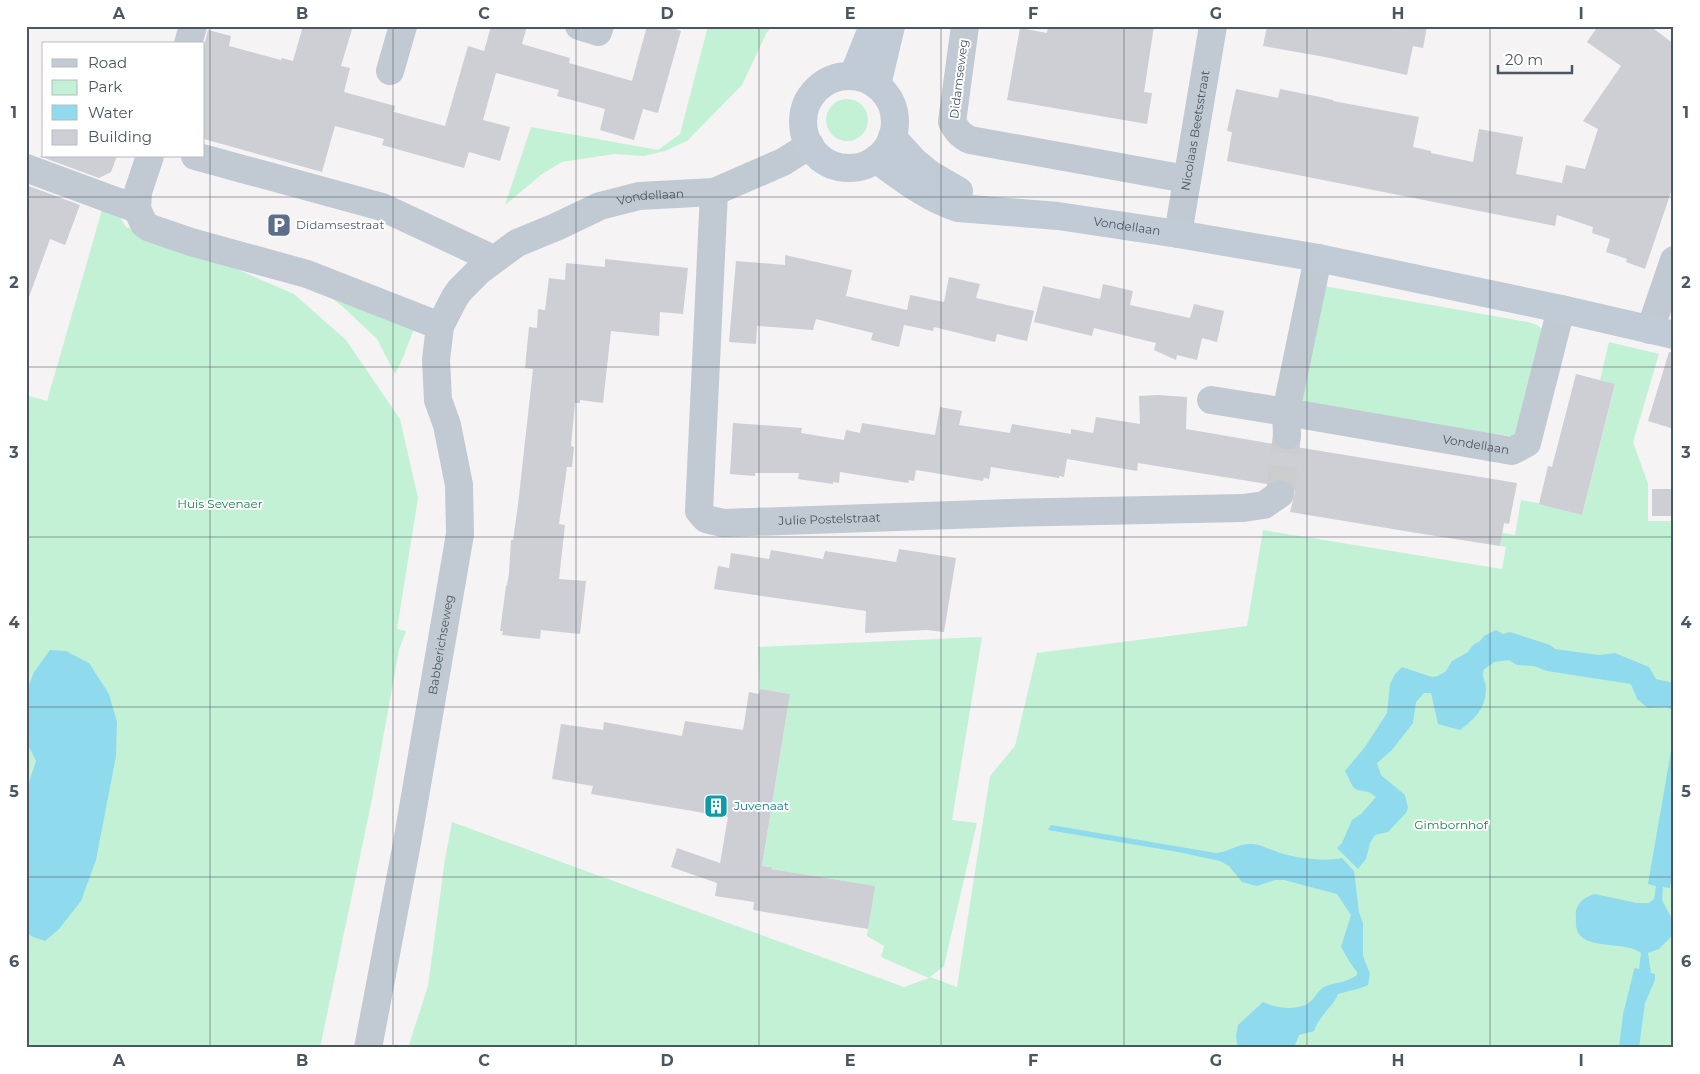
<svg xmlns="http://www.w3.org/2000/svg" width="1700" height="1074" viewBox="0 0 1700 1074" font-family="Montserrat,sans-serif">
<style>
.green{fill:#c3f1d5}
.water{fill:#90daee}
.building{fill:#cdcfd5}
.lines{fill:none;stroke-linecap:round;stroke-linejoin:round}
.street-tunnel{stroke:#caccce;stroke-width:28;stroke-dasharray:28 14;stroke-linecap:butt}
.street{stroke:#c1cad2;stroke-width:28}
.secondary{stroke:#c1cbd6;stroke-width:28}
.grid{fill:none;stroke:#4a5661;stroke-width:1;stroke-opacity:0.55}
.labels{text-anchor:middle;stroke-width:4;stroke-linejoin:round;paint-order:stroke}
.street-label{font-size:12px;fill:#4a5661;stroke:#fff}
.service-label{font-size:12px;fill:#4e5e75;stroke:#fff;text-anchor:start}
.park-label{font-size:12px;fill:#17864f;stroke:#fff}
.culture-label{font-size:12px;fill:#0d838f;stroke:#fff;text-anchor:start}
.neatline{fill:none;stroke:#4a5661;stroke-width:2}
.grid-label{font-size:16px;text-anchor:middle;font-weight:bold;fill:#4a5661}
</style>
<rect width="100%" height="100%" fill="#f5f3f3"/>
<!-- green -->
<g class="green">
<polygon points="708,26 773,26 767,32 742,85 687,141 665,151 644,156 614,154 562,162 542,174 505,205 531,127 658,150 680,134"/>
<circle cx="847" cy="120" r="21"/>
<polygon points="102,210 120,217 126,227 181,245 294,294 346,340 400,419 418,498 397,629 406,631 399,650 372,799 320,1048 26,1048 26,395 47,401"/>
<polygon points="316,286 415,326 402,360 395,374 377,339 342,306"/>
<polygon points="1324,286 1528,322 1537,325 1546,332 1517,437 1379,417 1302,403"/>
<polygon points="1609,342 1659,354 1633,442 1648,484 1648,521 1674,521 1674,1048 408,1048 428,986 445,859 452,822 904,987 929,978 881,957 884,946 867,936 874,886 771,869 771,867 764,866 762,867 790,694 760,689 758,647 982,637 952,820 977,823 944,966 930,977 957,987 990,776 1015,746 1037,653 1247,626 1263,530 1502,569 1506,547 1500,546 1502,533 1515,535 1521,500 1543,504 1582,515 1615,385 1600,380"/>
</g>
<!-- water -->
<g class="water">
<path d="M1496 630 1503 634 1510 632 1550 645 1555 649 1599 655 1615 653 1649 667 1656 679 1674 683V710L1666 707 1648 708 1637 699 1631 684 1547 671 1534 666 1517 665 1509 660 1494 662C1491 666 1484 667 1483 672 1482 677 1486 683 1486 688 1486 708 1475 719 1460 730L1438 724 1431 693H1424L1416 702 1413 723 1392 750 1377 763 1381 775 1405 795 1408 808 1406 813 1388 832 1375 835 1370 843 1366 859 1358 869 1337 848 1342 843 1352 820 1361 814 1376 797 1369 792 1357 790 1353 787 1345 771 1365 747 1387 713 1390 684 1395 674 1402 667 1432 677 1438 676 1446 671 1452 661 1468 652 1473 645 1480 641 1484 636Z"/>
<polygon points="50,650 66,651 89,663 109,694 117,722 116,756 96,860 81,901 59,929 45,941 33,937 26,933 26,791 36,761 26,741 26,693 34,672"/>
<path d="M1674 734V866L1670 888 1663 887 1662 900 1672 919 1671 937 1659 949 1648 953 1651 973 1655 974V980L1645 1003 1639 1048H1619L1623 1014 1634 970 1635 968 1639 969 1641 953C1623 939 1573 954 1576 920 1576 915 1575 912 1577 908 1580 900 1587 896 1595 894L1637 903H1649L1654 899 1656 886 1648 884Z"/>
<path d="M1051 825 1216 853C1228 852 1238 844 1250 844 1260 843 1270 850 1280 853 1297 858 1325 862 1342 858L1354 871 1359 912 1363 923V956L1370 974 1368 985 1361 988 1338 994C1335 1004 1319 1016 1314 1031L1299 1035 1294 1048H1238L1236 1036 1238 1025 1263 1002C1275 1008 1299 1012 1311 1001 1316 996 1318 991 1324 987 1335 982 1347 983 1357 975V972L1349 961 1341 947 1351 915 1337 894 1284 880H1275L1257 886 1253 885 1242 882 1229 866 1220 861 1178 852 1048 830Z"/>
</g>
<!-- building -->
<g class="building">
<polygon points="303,26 353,26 341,66 350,68 344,92 395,106 394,112 445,126 468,46 484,51 491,26 527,26 522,44 570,58 569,63 632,81 647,26 667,26 681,31 658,113 643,109 634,140 600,130 605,109 557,96 559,90 496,73 483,120 510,127 500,161 469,152 464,168 382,145 384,139 335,126 322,172 204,139 204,46 208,30 231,36 229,46 281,60 282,58 293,61"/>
<polygon points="1048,26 1154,26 1144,92 1152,93 1147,124 1007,100 1020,28 1047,33"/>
<polygon points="1267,26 1427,26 1423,48 1413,46 1407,75 1325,57 1263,46"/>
<polygon points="1598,26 1650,26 1674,44 1674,183 1645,269 1626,262 1627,259 1606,252 1610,239 1592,233 1593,227 1557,215 1555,226 1227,161 1232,132 1227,131 1236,89 1278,98 1280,89 1320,97 1333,100 1333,101 1419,117 1413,147 1431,151 1431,153 1473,162 1479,129 1523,137 1516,174 1562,183 1566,165 1585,169 1598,129 1583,121 1621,66 1587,42"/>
<polygon points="39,156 117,156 111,172 99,178"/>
<polygon points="26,185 80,205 65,245 50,239 29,297 26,296"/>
<polygon points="785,255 852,270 846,296 907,310 910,295 944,302 949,277 980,284 976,298 1034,311 1027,341 997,334 995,342 934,327 933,331 904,325 899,347 871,340 873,333 816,319 813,330 757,326 756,344 729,342 736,261 785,265"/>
<polygon points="605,259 688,268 683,314 660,312 659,336 611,331 603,403 580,400 580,403 575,403 571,446 574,447 572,467 567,467 559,524 565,525 559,579 586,581 580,634 541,630 540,639 502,635 503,631 500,631 506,586 507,585 509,573 511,540 513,540 518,505 533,369 525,368 529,327 537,328 538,309 545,310 549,278 565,280 566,263 605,267"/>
<polygon points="1103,284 1133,291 1130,305 1190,318 1194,304 1224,311 1217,342 1202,338 1197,360 1177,355 1176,360 1154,350 1156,343 1094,328 1092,336 1034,322 1043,286 1100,299"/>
<polygon points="1669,352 1674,352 1674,429 1648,421"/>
<polygon points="1576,374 1615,384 1582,515 1539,504 1548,466 1552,467"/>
<polygon points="1158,395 1187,397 1186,429 1274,444 1280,449 1287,451 1296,447 1517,483 1509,524 1504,523 1500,546 1423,534 1290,512 1295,492 1293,485 1286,480 1278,479 1267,484 1138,463 1137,471 1067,459 1064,477 1059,476 1059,478 991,467 989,479 984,478 983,481 916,470 914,481 909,480 908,483 840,472 839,483 833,482 833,484 798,479 799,473 755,473 755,476 730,474 733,423 802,428 801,433 844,440 846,430 860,433 862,423 935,435 940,407 962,411 959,425 1010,433 1012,424 1071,434 1071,429 1093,433 1096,417 1140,424 1139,396"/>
<rect x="1652" y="489" width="22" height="27"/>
<polygon points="899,549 956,558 944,632 927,630 865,633 866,611 714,589 718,566 729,568 731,553 769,559 771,550 823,559 825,551 896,562"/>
<polygon points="760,689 790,694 762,866 772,867 771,869 875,886 868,929 753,910 754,902 715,896 717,883 671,867 677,848 720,863 728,817 591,794 593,786 552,779 561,724 603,730 604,722 682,736 685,721 743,730 749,692 759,694"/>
</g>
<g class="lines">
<!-- street-tunnel -->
<polyline class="street-tunnel" points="1280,494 1287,435"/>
<!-- street -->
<g class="street">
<polyline points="579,26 598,32 600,26"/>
<path d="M965 26 952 122C957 131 961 136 970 140L1186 179"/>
<polyline points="188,44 193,26"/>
<polyline points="390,71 403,26"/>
<polyline points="150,156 138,192 137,209 144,224 150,228 191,242 307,274 440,326"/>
<polyline points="195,156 382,207 493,259"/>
<polyline points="26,168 137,209"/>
<path id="s1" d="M714 192 699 511 706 519 723 523 1010 513 1243 508 1264 505 1280 494"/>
<path id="s2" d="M1178 234 1213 26"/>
<path id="s3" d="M1318 258 1286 412 1512 451 1527 443 1561 309"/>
<polyline points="1650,330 1674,260"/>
<polyline points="1211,400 1286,412 1287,435"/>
<path id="s4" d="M368 1048 407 843 460 534 459 485 447 425 438 400 436 360 440 326 455 297 460 290 479 271 517 243 556 227 600 206 639 196 714 192 783 162 810 145"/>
</g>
<!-- secondary -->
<g class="secondary">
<polyline points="853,76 873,26"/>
<circle cx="849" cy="122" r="46"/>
<polyline points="877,85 891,26"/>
<polyline points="892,137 914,161 930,174 959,191"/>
<path id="s5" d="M876 159C902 178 927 198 958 208L1058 216 1178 234 1318 258 1561 309 1674 335"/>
</g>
</g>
<!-- grid -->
<path class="grid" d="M210 26V1048M393 26V1048M576 26V1048M759 26V1048M941 26V1048M1124 26V1048M1307 26V1048M1490 26V1048M26 197H1674M26 367H1674M26 537H1674M26 707H1674M26 877H1674"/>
<!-- icons -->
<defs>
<g id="parking-square" transform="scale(1.25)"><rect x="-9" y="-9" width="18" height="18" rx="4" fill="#5c6f8a" stroke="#fff"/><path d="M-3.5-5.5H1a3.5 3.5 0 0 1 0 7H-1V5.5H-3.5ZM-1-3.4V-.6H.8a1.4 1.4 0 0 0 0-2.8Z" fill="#fff"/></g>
<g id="building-square" transform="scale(1.25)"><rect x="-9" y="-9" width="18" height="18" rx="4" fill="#0f9aa8" stroke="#fff"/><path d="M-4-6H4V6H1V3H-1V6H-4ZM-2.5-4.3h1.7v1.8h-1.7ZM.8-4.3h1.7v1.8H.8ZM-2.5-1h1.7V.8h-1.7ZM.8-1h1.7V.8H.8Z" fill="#fff"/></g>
</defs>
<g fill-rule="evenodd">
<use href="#parking-square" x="279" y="225"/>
<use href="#building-square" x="716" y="806"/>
</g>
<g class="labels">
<!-- street labels -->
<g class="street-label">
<text transform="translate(959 79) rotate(-83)" y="4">Didamseweg</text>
<text dy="4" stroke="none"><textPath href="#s2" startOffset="105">Nicolaas Beetsstraat</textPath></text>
<text dy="4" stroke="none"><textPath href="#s4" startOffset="991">Vondellaan</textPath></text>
<text dy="4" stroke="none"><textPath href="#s5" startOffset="266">Vondellaan</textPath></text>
<text dy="4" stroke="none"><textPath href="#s3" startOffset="350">Vondellaan</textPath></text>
<text dy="4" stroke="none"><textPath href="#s1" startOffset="454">Julie Postelstraat</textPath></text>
<text dy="4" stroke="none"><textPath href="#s4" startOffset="410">Babberichseweg</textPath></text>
</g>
<!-- service labels -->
<g class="service-label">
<text x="296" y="229">Didamsestraat</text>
</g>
<!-- park labels -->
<g class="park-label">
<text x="220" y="508">Huis Sevenaer</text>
<text x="1451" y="829">Gimbornhof</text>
</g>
<!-- culture labels -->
<g class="culture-label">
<text x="734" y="810">Juvenaat</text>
</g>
</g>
<!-- border -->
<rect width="1700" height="1074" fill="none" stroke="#ffffff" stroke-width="55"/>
<!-- legend -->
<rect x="42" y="42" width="162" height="115" fill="#ffffff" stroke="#b7bbc0"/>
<rect x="52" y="59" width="25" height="8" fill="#c1cbd6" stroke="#b7bbc0"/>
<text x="88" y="68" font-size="15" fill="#4a5661">Road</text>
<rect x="52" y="80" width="25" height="15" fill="#c3f1d5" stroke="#b7bbc0"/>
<text x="88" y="92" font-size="15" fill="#4a5661">Park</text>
<rect x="52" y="105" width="25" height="15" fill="#90daee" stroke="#b7bbc0"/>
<text x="88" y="118" font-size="15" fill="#4a5661">Water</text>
<rect x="52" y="130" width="25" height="15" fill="#cdcfd5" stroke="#b7bbc0"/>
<text x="88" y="142" font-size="15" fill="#4a5661">Building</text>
<!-- scale -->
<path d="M1498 65v8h74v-8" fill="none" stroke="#4a5661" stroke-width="2.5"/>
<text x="1505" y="65" font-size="15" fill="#4a5661" stroke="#ffffff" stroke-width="4" paint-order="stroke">20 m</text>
<rect x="28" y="28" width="1644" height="1018" class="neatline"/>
<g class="grid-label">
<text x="119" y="19">A</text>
<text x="302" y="19">B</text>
<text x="484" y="19">C</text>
<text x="667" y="19">D</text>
<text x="850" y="19">E</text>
<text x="1033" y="19">F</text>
<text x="1216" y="19">G</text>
<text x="1398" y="19">H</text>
<text x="1581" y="19">I</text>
<text x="14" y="118">1</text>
<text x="1686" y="118">1</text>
<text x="14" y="288">2</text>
<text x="1686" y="288">2</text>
<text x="14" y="458">3</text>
<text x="1686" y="458">3</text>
<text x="14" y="628">4</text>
<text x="1686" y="628">4</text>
<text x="14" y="797">5</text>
<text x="1686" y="797">5</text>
<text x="14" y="967">6</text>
<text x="1686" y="967">6</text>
<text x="119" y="1066">A</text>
<text x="302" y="1066">B</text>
<text x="484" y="1066">C</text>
<text x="667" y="1066">D</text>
<text x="850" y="1066">E</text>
<text x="1033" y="1066">F</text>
<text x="1216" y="1066">G</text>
<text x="1398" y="1066">H</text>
<text x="1581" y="1066">I</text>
</g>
</svg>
